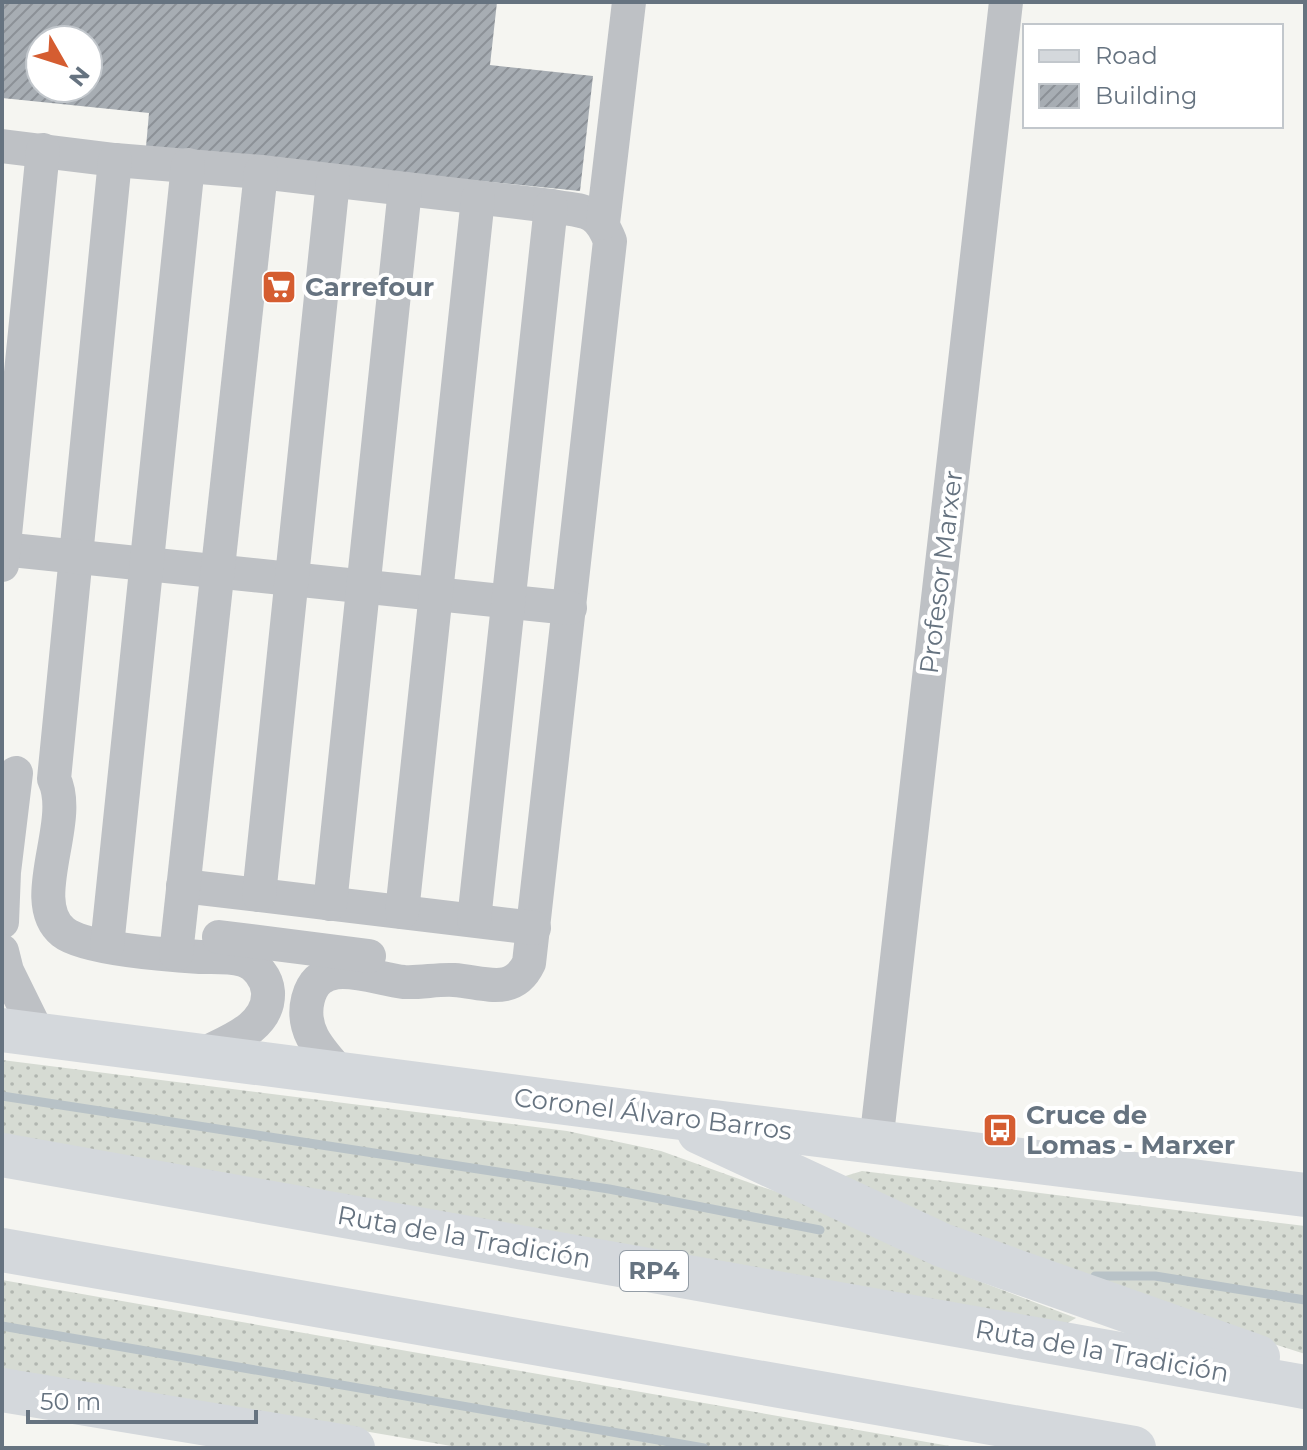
<svg xmlns="http://www.w3.org/2000/svg" width="1307" height="1450" viewBox="0 0 1307 1450" font-family="Montserrat,sans-serif">
<style>
.grass{fill:url(#grass-dots)}
.lines{fill:none;stroke-linecap:round;stroke-linejoin:round}
.stream{stroke:#b8c2c7;stroke-width:9}
.building{fill:url(#building-hatch);fill-rule:evenodd}
.minor{stroke:#bec1c5;stroke-width:34}
.major{stroke:#d4d8dc;stroke-width:44}
.labels{text-anchor:middle;stroke-width:8;stroke-linejoin:round;paint-order:stroke}
.shield{fill:#fff;stroke:#949da6;stroke-width:2}
.shield-label{font-size:24px;font-weight:bold;fill:#667380}
.poi-label{font-size:26px;font-weight:bold;fill:#667380;stroke:#fff;text-anchor:start}
.street-label{font-size:26px;fill:#667380;stroke:#fff}
</style>
<defs>
<pattern id="grass-dots" width="8" height="8" patternUnits="userSpaceOnUse" patternTransform="scale(2)"><rect width="8" height="8" fill="#d6dbd3"/><path d="M2 2h.1M6 6h.1" fill="none" stroke="#b1b6b0" stroke-width="1.8" stroke-linecap="round"/></pattern>
<pattern id="building-hatch" width="6" height="6" patternUnits="userSpaceOnUse" patternTransform="scale(2)"><rect width="6" height="6" fill="#a7adb3"/><path d="M-1 1l2-2M0 6l6-6M5 7l2-2" fill="none" stroke="#8c9197"/></pattern>
</defs>
<rect width="100%" height="100%" fill="#f5f5f1"/>
<!-- grass -->
<g class="grass">
<polygon points="2,1060 567,1131 661,1151 756,1185 823,1206 971,1278 1076,1318 1064,1325 2,1135"/>
<polygon points="862,1171 1305,1226 1305,1354 998,1255 842,1177"/>
<polygon points="2,1280 961,1448 463,1448 2,1369"/>
</g>
<g class="lines">
<!-- stream -->
<g class="stream">
<polyline points="2,1096 609,1189 820,1230"/>
<polyline points="1095,1276 1155,1276 1305,1300"/>
<polyline points="2,1326 704,1448"/>
</g>
</g>
<!-- building -->
<path class="building" d="M2 2H497L490 65 593 76 580 191 146 147 149 113 2 98ZM40 40H88V88H40Z"/>
<g class="lines">
<!-- minor -->
<g class="minor">
<path d="M2 146 115 160 261 172 551 206C583 212 597 207 610 241L529 963C513 997 484 982 454 980 437 979 421 983 404 982 372 979 320 953 308 999 300 1031 321 1051 341 1074"/>
<path d="M115 160 54 779C75 822 25 901 63 932 84 949 170 955 200 957 214 957 230 956 243 960 256 964 267 978 268 992 270 1028 226 1042 201 1055"/>
<polyline points="603,223 629,2"/>
<polyline points="2,549 570,608"/>
<polyline points="2,565 43,150"/>
<polyline points="183,886 534,928"/>
<polyline points="259,895 333,181"/>
<polyline points="330,904 405,189"/>
<polyline points="402,912 478,198"/>
<polyline points="474,920 551,206"/>
<polyline points="2,922 4,872 16,773"/>
<polyline points="219,937 369,956"/>
<polyline points="107,946 188,165"/>
<polyline points="2,951 7,971 38,1034"/>
<polyline points="176,954 261,172"/>
<polyline points="876,1143 1006,2"/>
</g>
<!-- major -->
<g class="major">
<polyline points="2,1030 665,1116 1305,1195"/>
<polyline points="699,1132 942,1245 1258,1357"/>
<polyline points="2,1155 1305,1387"/>
<polyline points="2,1250 1134,1448"/>
<polyline points="2,1390 353,1448"/>
</g>
</g>
<!-- icons -->
<defs>
<g id="supermarket-square" transform="scale(1.8)"><rect x="-9" y="-9" width="18" height="18" rx="4" fill="#d55d31" stroke="#fff"/><path d="M-6-5.5h2.5l.6 2H6L4.5 2H-2.5L-4.4-4H-6ZM-1.5 3.2a1.3 1.3 0 1 0 .1 0ZM3 3.2a1.3 1.3 0 1 0 .1 0Z" fill="#fff"/></g>
<g id="bus-square" transform="scale(1.8)"><rect x="-9" y="-9" width="18" height="18" rx="4" fill="#d55d31" stroke="#fff"/><path d="M-5-6H5V4H4V6H2V4H-2V6H-4V4H-5ZM-3.5-4V0h7V-4ZM-3.5 1.2v1.5H-2V1.2ZM2 1.2v1.5H3.5V1.2Z" fill="#fff"/></g>
</defs>
<g fill-rule="evenodd">
<use href="#supermarket-square" x="279" y="287"/>
<use href="#bus-square" x="1000" y="1130"/>
</g>
<g class="labels">
<!-- shield labels -->
<rect class="shield" x="620" y="1251" width="68" height="40" rx="6"/>
<g class="shield-label">
<text x="654" y="1279">RP4</text>
</g>
<!-- poi labels -->
<g class="poi-label">
<text x="305" y="296">Carrefour</text>
<text x="1026" y="1124">Cruce de<tspan x="1026" dy="30">Lomas - Marxer</tspan></text>
</g>
<!-- street labels -->
<g class="street-label">
<text transform="translate(941 572) rotate(-83)" y="9">Profesor Marxer</text>
<text transform="translate(653 1114) rotate(7)" y="9">Coronel Álvaro Barros</text>
<text transform="translate(464 1237) rotate(10)" y="9">Ruta de la Tradición</text>
<text transform="translate(1102 1351) rotate(10)" y="9">Ruta de la Tradición</text>
</g>
</g>
<!-- border -->
<rect width="1307" height="1450" fill="none" stroke="#667380" stroke-width="8"/>
<!-- legend -->
<rect x="1023" y="24" width="260" height="104" fill="#ffffff" stroke="#c2c7cc" stroke-width="2"/>
<rect x="1039" y="50" width="40" height="12" fill="#d4d8dc" stroke="#c2c7cc" stroke-width="2"/>
<text x="1095" y="64" font-size="24" fill="#667380">Road</text>
<rect x="1039" y="84" width="40" height="24" fill="url(#building-hatch)" stroke="#c2c7cc" stroke-width="2"/>
<text x="1095" y="104" font-size="24" fill="#667380">Building</text>
<!-- north arrow -->
<g transform="translate(64 64) rotate(129)"><circle r="38" fill="#ffffff" stroke="#c2c7cc" stroke-width="2"/>
<path d="M0-6L14 30L0 20L-14 30Z" fill="#d55d31"/>
<text y="-12" font-size="22" font-weight="bold" text-anchor="middle" fill="#667380">N</text>
</g>
<!-- scale -->
<path d="M28 1410v12h228v-12" fill="none" stroke="#667380" stroke-width="4"/>
<text x="40" y="1410" font-size="24" fill="#667380" stroke="#ffffff" stroke-width="6" paint-order="stroke">50 m</text>
</svg>
